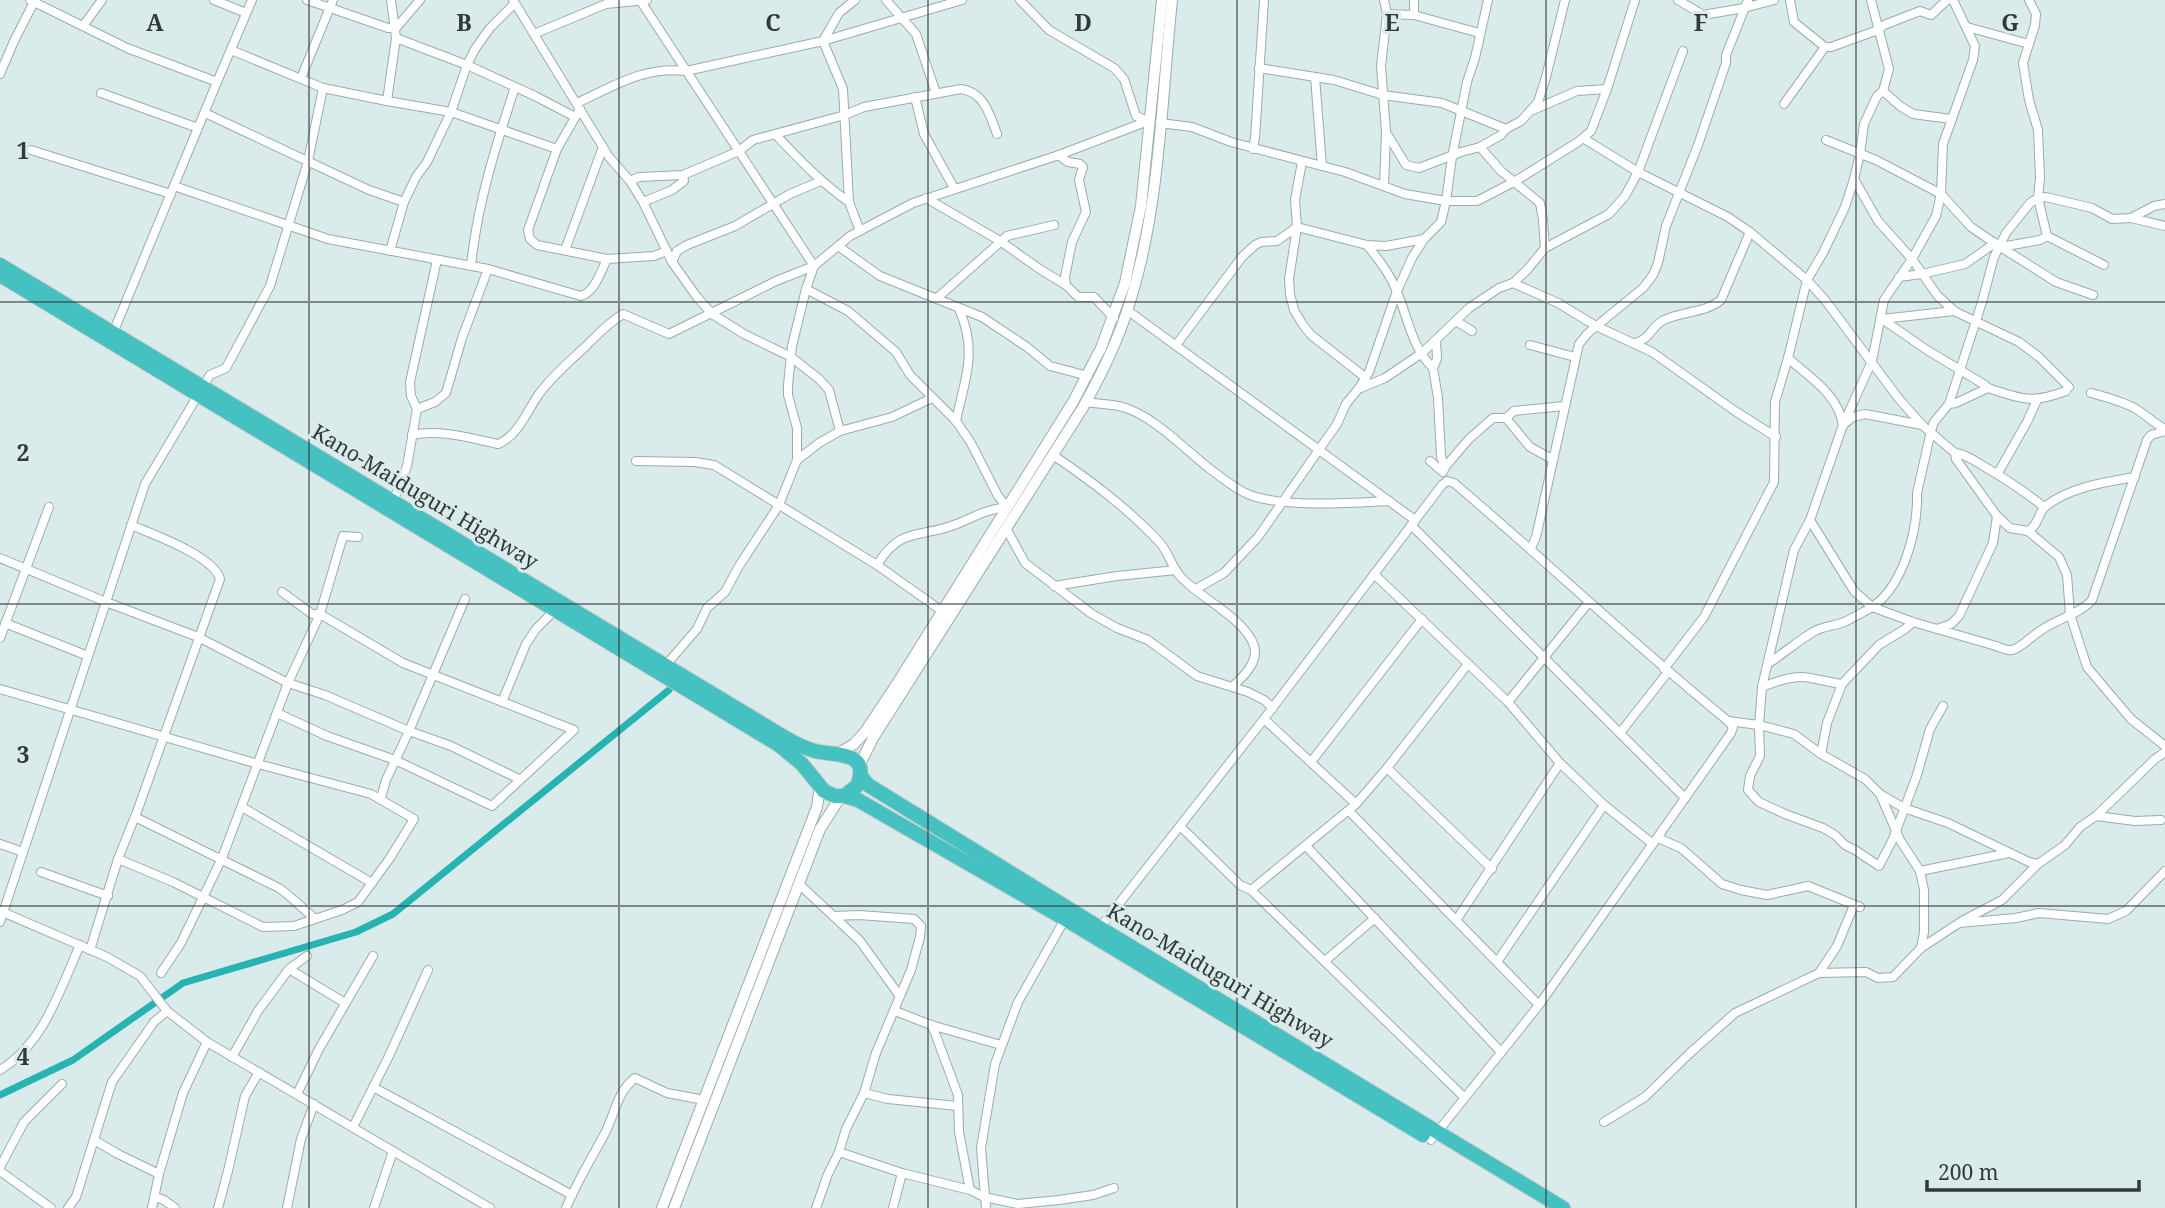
<svg xmlns="http://www.w3.org/2000/svg" width="2165" height="1208" viewBox="0 0 2165 1208" font-family="'Noto Serif',serif">
<style>
.lines{fill:none;stroke-linecap:round;stroke-linejoin:round}
.canal{stroke:#28b3b3;stroke-width:7}
.street-casing{stroke:#9aacab;stroke-width:10}
.secondary-casing{stroke:#9aacab;stroke-width:12}
.highway-casing{stroke:#c6c8c8;stroke-width:16}
.street{stroke:#fff;stroke-width:8}
.secondary{stroke:#fff;stroke-width:10}
.highway{stroke:#45c1c1;stroke-width:14}
.grid{fill:none;stroke:#323939;stroke-width:2;stroke-opacity:0.55}
.labels{text-anchor:middle;stroke-width:6;stroke-linejoin:round;paint-order:stroke}
.street-label{font-size:21px;fill:#323939;stroke:#d9eceb}
.grid-label{font-size:23px;text-anchor:middle;font-weight:bold;fill:#323939;stroke:#d9eceb;stroke-width:6;stroke-linejoin:round;paint-order:stroke}
</style>
<rect width="100%" height="100%" fill="#d9eceb"/>
<g class="lines">
<!-- canal -->
<polyline class="canal" points="0,1095 73,1060 183,983 356,932 393,914 669,690"/>
<!-- street casing -->
<g class="street-casing">
<g id="street">
<polyline points="30,0 127,48 217,82 113,333"/>
<polyline points="214,0 246,13"/>
<polyline points="307,0 388,28 396,28"/>
<polyline points="513,0 609,157 630,181 643,202 672,262 697,297 712,314 744,334 791,357 819,379 829,390 840,431"/>
<polyline points="855,0 839,13 823,41 843,89 849,202 860,231"/>
<polyline points="886,0 916,34 936,93"/>
<polyline points="1020,0 1049,30 1114,68 1124,79 1136,116 1148,121"/>
<polyline points="1384,0 1387,14 1381,66 1386,132 1384,186"/>
<polyline points="1678,0 1703,15 1744,8 1774,0"/>
<polyline points="1790,0 1794,22 1825,47 1831,47 1878,30 1884,25 1920,11 1931,15 1947,0"/>
<polyline points="1871,0 1889,69 1883,91 1877,96 1864,124 1860,154 1854,179 1878,221 1912,259 1937,295 1954,311 2019,342 2039,357 2069,387"/>
<polyline points="2029,0 2036,14 2035,25 2023,63 2029,100 2038,130 2040,178 2038,198 2047,236 2104,265"/>
<polyline points="1387,14 1414,15 1479,33"/>
<polyline points="1414,15 1414,0"/>
<polyline points="83,26 102,0"/>
<polyline points="1967,27 2029,44"/>
<polyline points="396,28 420,0"/>
<polyline points="534,34 606,4 647,0"/>
<polyline points="396,38 467,65 535,96 575,117"/>
<polyline points="231,50 323,88 387,101 396,38 391,0"/>
<polyline points="1259,68 1334,80 1383,95 1442,103 1506,129"/>
<polyline points="0,74 14,41 34,2"/>
<polyline points="1315,77 1322,166"/>
<polyline points="301,78 333,0"/>
<polyline points="217,82 252,0"/>
<polyline points="1883,91 1900,106 1913,114 1951,119"/>
<polyline points="101,93 198,128"/>
<polyline points="915,97 924,134 954,188"/>
<polyline points="387,101 451,112 557,149"/>
<path d="M577 103C614 86 644 66 686 71L823 41 962 0"/>
<polyline points="1784,104 1825,47"/>
<polyline points="580,109 557,149 528,230 530,239 537,245 607,259"/>
<polyline points="1533,110 1577,91 1607,89"/>
<polyline points="205,113 369,190 404,202"/>
<polyline points="1160,123 1192,127 1231,142 1345,172 1405,194 1446,201 1477,201 1514,182 1578,142 1591,131 1607,89 1635,0"/>
<polyline points="1386,132 1406,165 1419,168 1461,152 1480,147 1501,135 1506,129 1521,121 1538,102 1546,77 1565,0"/>
<path d="M775 134C798 158 821 183 849 202"/>
<path d="M1583 138 1638 172 1728 217 1750 232 1807 280 1825 300 1899 399 1922 425 1955 453C1966 454 1975 461 1985 467 2006 479 2025 492 2044 507"/>
<polyline points="1826,140 1876,160 1941,194 1971,227 1999,246 2056,282 2093,295"/>
<polyline points="1480,147 1501,171 1540,203 1543,220 1545,248"/>
<polyline points="1253,149 1255,138 1264,0"/>
<polyline points="31,150 171,194"/>
<polyline points="1059,155 1068,162 1080,164 1083,167 1079,180 1086,212 1072,242 1065,277 1066,285 1078,297 1094,297 1114,318"/>
<polyline points="1302,162 1295,200 1297,227 1289,279 1290,294 1294,310 1303,325 1311,335 1366,378"/>
<path d="M630 181 639 177 683 175 739 151 753 140 845 115 864 107 961 89C984 92 990 115 997 134"/>
<path d="M174 186 328 239 488 269 581 296C595 292 601 271 607 259L654 256 667 251"/>
<polyline points="926,198 1000,241 1041,270 1066,285"/>
<polyline points="643,202 672,190 684,181 683,175"/>
<polyline points="2131,218 2165,226"/>
<path d="M1367 245C1379 260 1390 274 1397 292 1408 318 1412 348 1433 368"/>
<polyline points="838,246 880,276 982,317 1027,347 1050,366 1088,376"/>
<polyline points="2001,247 2040,240 2047,236"/>
<polyline points="565,250 603,147"/>
<polyline points="390,251 404,202 416,177 427,162 451,112 467,65 475,49 490,28 515,3"/>
<polyline points="672,262 677,251 687,245 735,226 790,194 821,181"/>
<path d="M471 266C477 205 496 145 515 87"/>
<polyline points="1899,277 1922,274 1965,264 1995,243"/>
<polyline points="1513,283 1558,303 1596,326 1652,352 1735,411 1776,437"/>
<polyline points="806,289 848,311 896,352 910,375 956,421 971,443 998,496 1007,507"/>
<polyline points="936,299 1007,236 1054,225"/>
<polyline points="1127,310 1415,520"/>
<path d="M1882 319 1927 350 1985 385 1988 388C2020 399 2032 404 2066 391"/>
<polyline points="1882,319 1954,311"/>
<polyline points="1456,321 1472,331"/>
<polyline points="1436,340 1437,359 1433,368 1438,398 1441,457 1445,467"/>
<path d="M1635 343C1650 340 1652 325 1664 320 1683 311 1705 313 1721 300L1750 232"/>
<polyline points="1176,345 1242,257 1255,245 1261,242 1277,241 1297,227 1367,245 1386,246 1424,239"/>
<polyline points="1530,345 1575,357"/>
<path d="M1788 358C1810 378 1838 394 1843 425L1853 417 1865 414 1922 425"/>
<polyline points="1361,388 1385,378 1422,353 1469,308 1499,288 1513,283 1527,270 1545,248 1609,214 1625,196 1638,172 1683,51"/>
<path d="M2091 393C2106 397 2122 401 2136 409 2146 415 2154 423 2165 429"/>
<path d="M1086 402C1098 404 1111 404 1123 407 1156 417 1187 452 1214 472 1225 480 1237 490 1250 495 1286 508 1351 503 1389 501"/>
<polyline points="1949,404 1956,403 1988,388"/>
<polyline points="417,409 411,396 410,382 437,260"/>
<polyline points="1506,418 1530,447 1552,459"/>
<path d="M956 421C965 378 978 352 959 309"/>
<path d="M412 435C439 429 470 438 498 444 518 436 527 411 539 394 554 374 569 362 586 346 598 334 608 323 623 314L669 334 776 281 814 266 640 0"/>
<polyline points="1955,453 1956,459 1997,516 2010,528 2028,531 2059,557 2067,575 2070,614 2087,667 2131,719 2165,746"/>
<path d="M1053 455C1091 481 1129 509 1161 544 1169 554 1172 567 1180 576 1198 597 1246 619 1254 646 1259 662 1243 677 1233 686"/>
<polyline points="797,460 819,443 840,431 892,417 932,398"/>
<polyline points="636,461 695,462 714,465 877,565 942,611"/>
<polyline points="1430,461 1443,472 1445,467 1469,439 1493,418 1506,418 1514,411 1564,406"/>
<polyline points="1998,473 2027,422 2037,400"/>
<polyline points="393,502 407,466 417,409 435,402 446,393 462,338 488,269"/>
<path d="M1810 520 1854 591 1872 607 1913 622 1996 646C2001 648 2007 651 2012 650 2021 648 2032 636 2040 631 2056 619 2080 614 2092 600L2147 440 2151 435 2165 431"/>
<polyline points="1411,525 1685,798"/>
<polyline points="1006,528 1025,563 1092,614 1117,628 1148,640 1197,676 1248,692 1264,700 1273,708"/>
<path d="M2028 531C2040 524 2037 513 2046 506 2070 487 2106 482 2135 477"/>
<polyline points="1531,548 1536,537 1579,344 1588,333 1643,288 1653,275 1658,263 1666,226 1698,145 1726,63 1726,55 1748,0"/>
<polyline points="0,558 106,602 145,484 210,375 226,368 270,286 308,161 323,88"/>
<path d="M877 565C900 527 919 538 954 525 975 517 983 510 1007 507"/>
<polyline points="1374,574 1508,702 1560,763 1604,805 1653,844"/>
<polyline points="1054,586 1117,576 1176,570"/>
<polyline points="1196,589 1224,573 1258,537 1337,424 1346,404 1359,388 1369,372 1397,291 1412,258 1424,239 1441,222 1446,201 1452,157 1467,82 1475,58 1488,0"/>
<polyline points="5,623 88,656"/>
<polyline points="1937,629 1951,624 1959,616 1993,543 1997,516"/>
<polyline points="0,638 49,507"/>
<path d="M1769 663C1784 653 1798 641 1813 632 1823 626 1835 626 1844 622 1853 618 1861 613 1869 609 1903 589 1918 531 1917 493L1931 431 1934 422 1949 404 1982 302 1994 257 2006 233 2030 203 2038 198 2046 197 2092 208 2112 219 2131 218 2154 206 2165 204"/>
<polyline points="665,666 697,629 707,608 725,592 739,566 779,505 797,460 797,428 788,395 788,385 792,346 806,289 814,266 850,236 913,203 1059,155 1148,121"/>
<polyline points="1664,669 1704,617 1774,482 1775,402 1788,358 1807,280 1823,253 1845,207 1854,179"/>
<path d="M1762 687C1775 682 1788 677 1802 677 1812 677 1830 683 1842 684L1879 645 1905 629 1913 622"/>
<polyline points="0,689 258,764 371,794 414,819 390,858 358,902 342,910 294,926 263,927 173,882 118,859"/>
<polyline points="502,702 526,644 536,629 555,610"/>
<polyline points="1508,702 1589,602"/>
<polyline points="1943,706 1930,729 1917,775 1893,839 1879,866 1855,850 1845,845 1835,835 1823,828 1785,814 1759,802 1748,790 1750,776 1760,756 1759,725 1762,687 1794,550 1810,520 1843,425 1872,361 1884,300 1912,259 1936,216 1941,194 1943,144 1973,60 1975,46 1953,0"/>
<polyline points="277,713 327,736 395,760 492,806 574,730 403,663 320,614 312,614 282,592"/>
<polyline points="1264,719 1356,804"/>
<polyline points="1728,721 1759,725 1794,734 1821,754 1865,779 1880,794 1900,840 1920,871 1924,890 1924,932 1921,948"/>
<polyline points="1620,733 1668,672"/>
<polyline points="1821,754 1827,723 1842,684"/>
<polyline points="1311,762 1422,619"/>
<polyline points="1387,768 1492,869"/>
<polyline points="1880,794 1904,808 1948,823 2029,862 2038,864"/>
<polyline points="381,798 386,780 409,731 465,599"/>
<polyline points="242,807 372,883"/>
<polyline points="1349,811 1539,1005"/>
<polyline points="2096,816 2135,821 2161,820"/>
<path d="M135 817 279 888C292 897 302 908 314 918"/>
<polyline points="1180,826 1240,885 1251,890 1356,804 1387,768 1468,664"/>
<polyline points="1658,838 1681,848 1722,884 1741,890 1767,895 1808,886 1860,907"/>
<polyline points="0,844 23,852"/>
<polyline points="1306,846 1501,1052"/>
<polyline points="1920,871 2009,853"/>
<polyline points="41,872 108,896"/>
<polyline points="799,884 860,941 899,995"/>
<polyline points="1251,890 1464,1097"/>
<polyline points="0,911 107,957 140,976 167,1011 207,1042 490,1208"/>
<polyline points="1457,919 1560,763"/>
<polyline points="1962,921 2002,900 2038,864 2065,845 2080,827 2096,816 2155,759 2165,752"/>
<polyline points="0,922 106,602 198,637 288,683 325,695 409,731 451,746 519,779"/>
<path d="M1099 929 1264 719 1442 485 1447 481 1454 483C1546 561 1634 645 1728 721L1733 727 1731 733 1539 1005 1431 1140"/>
<path d="M90 950 118 859 138 809 220 579C214 556 152 534 131 525"/>
<polyline points="1325,961 1375,918"/>
<polyline points="1497,962 1604,805"/>
<polyline points="289,969 345,1003"/>
<polyline points="161,973 181,943 222,858 288,683 320,614 343,536 358,537"/>
<polyline points="1819,973 1837,946 1854,905"/>
<polyline points="895,1011 931,1025 1001,1045"/>
<polyline points="932,1025 958,1095 959,1132 970,1190"/>
<polyline points="232,1057 258,1011 289,969 307,956"/>
<path d="M0 1070C44 1044 60 989 80 945"/>
<polyline points="373,1087 572,1195"/>
<polyline points="864,1093 888,1099 957,1106"/>
<polyline points="297,1094 319,1049 373,956"/>
<polyline points="1604,1122 1645,1097 1690,1053 1735,1013 1819,973 1866,972 1878,978 1893,977 1921,948 1959,923 2016,918 2039,913 2108,919 2126,911 2165,871"/>
<polyline points="353,1127 388,1058 428,970"/>
<polyline points="94,1140 118,1154 159,1174"/>
<polyline points="839,1152 902,1173 970,1190 984,1197 1018,1204 1059,1200 1093,1195 1114,1188"/>
<polyline points="0,1167 24,1122 62,1084"/>
<polyline points="0,1171 51,1208"/>
<polyline points="155,1197 164,1200 175,1208"/>
<polyline points="68,1208 76,1197 112,1082 154,1022 167,1011"/>
<polyline points="152,1208 159,1174 183,1093 207,1042"/>
<polyline points="218,1208 228,1171 245,1096 259,1072"/>
<polyline points="287,1208 301,1139 314,1104"/>
<polyline points="374,1208 393,1151"/>
<path d="M566 1208C577 1182 591 1159 604 1135 615 1115 616 1093 635 1078L667 1093 704 1100"/>
<polyline points="816,1208 828,1174 839,1152 846,1129 864,1093 876,1053 911,970 920,937 921,926 914,919 859,915 834,916"/>
<polyline points="893,1208 902,1173"/>
<polyline points="986,1208 981,1148 995,1064 1018,1002 1065,919"/>
</g>
</g>
<!-- secondary casing -->
<g class="secondary-casing">
<g id="secondary">
<polyline points="839,753 854,744 865,732 900,679 1073,402 1101,348 1125,283 1141,206 1162,0"/>
<path d="M860 770 861 762 873 738 1082 409C1099 379 1114 349 1125 317 1160 216 1161 105 1172 0"/>
<polyline points="662,1208 817,807 820,786"/>
<polyline points="674,1208 820,829 841,796"/>
</g>
</g>
<!-- highway casing -->
<g class="highway-casing">
<g id="highway">
<path d="M0 265 784 737C794 743 804 748 815 751 834 756 872 750 857 786L844 796H835L824 791 802 764 779 745 0 275"/>
<polyline points="860,775 868,785 1100,928 1563,1208"/>
<polyline points="844,796 858,800 1065,919 1423,1135"/>
</g>
</g>
<!-- street -->
<use href="#street" class="street"/>
<!-- secondary -->
<use href="#secondary" class="secondary"/>
<!-- highway -->
<use href="#highway" class="highway"/>
</g>
<!-- grid -->
<path class="grid" d="M309 0V1208M619 0V1208M928 0V1208M1237 0V1208M1546 0V1208M1856 0V1208M0 302H2165M0 604H2165M0 906H2165"/>
<g class="labels">
<!-- street labels -->
<g class="street-label">
<text transform="translate(425 497) rotate(31)" y="7">Kano-Maiduguri Highway</text>
<text transform="translate(1220 976) rotate(31)" y="7">Kano-Maiduguri Highway</text>
</g>
</g>
<g class="grid-label">
<text x="155" y="31">A</text>
<text x="464" y="31">B</text>
<text x="773" y="31">C</text>
<text x="1083" y="31">D</text>
<text x="1392" y="31">E</text>
<text x="1701" y="31">F</text>
<text x="2010" y="31">G</text>
<text x="23" y="159">1</text>
<text x="23" y="461">2</text>
<text x="23" y="763">3</text>
<text x="23" y="1065">4</text>
</g>
<!-- scale -->
<path d="M1927 1180v10h212v-10" fill="none" stroke="#323939" stroke-width="3.5"/>
<text x="1938" y="1180" font-size="21" fill="#323939" stroke="#d9eceb" stroke-width="5" paint-order="stroke">200 m</text>
</svg>
